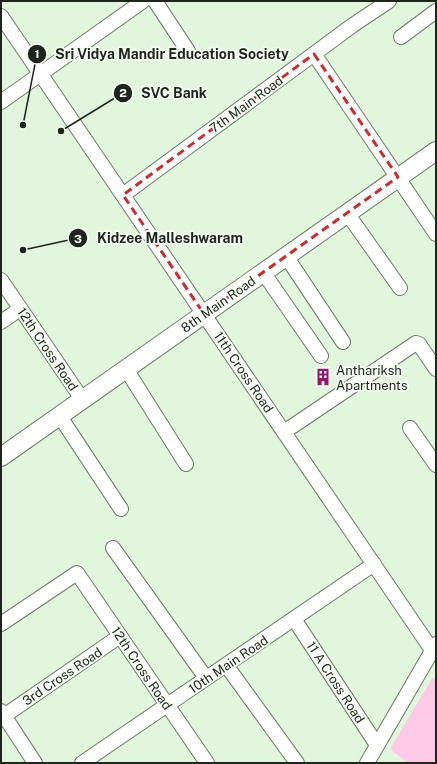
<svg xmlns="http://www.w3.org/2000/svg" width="437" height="764" viewBox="0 0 437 764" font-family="'Public Sans',sans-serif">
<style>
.green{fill:#fdc9e6}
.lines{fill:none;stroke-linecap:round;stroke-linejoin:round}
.minor-casing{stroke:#6b7c67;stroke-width:16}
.major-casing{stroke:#6b7c67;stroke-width:20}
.minor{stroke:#fff;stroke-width:14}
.major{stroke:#fff;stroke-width:18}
.marked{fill:none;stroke:#d62828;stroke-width:3;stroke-dasharray:8 5;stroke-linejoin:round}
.labels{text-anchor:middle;stroke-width:3.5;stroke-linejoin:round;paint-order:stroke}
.street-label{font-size:13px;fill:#1e251d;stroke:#f7fff5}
.poi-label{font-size:13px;fill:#1e251d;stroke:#f7fff5;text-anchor:start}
.leader{fill:none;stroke:#1e251d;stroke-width:1.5}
.callout-dot{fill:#1e251d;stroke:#f7fff5;stroke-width:1.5}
.mark-label{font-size:12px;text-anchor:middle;font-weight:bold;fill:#fff}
.callout-label{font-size:14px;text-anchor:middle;font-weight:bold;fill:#1e251d;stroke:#f7fff5;stroke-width:3.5;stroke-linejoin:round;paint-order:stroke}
</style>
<rect width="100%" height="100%" fill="#e2f6de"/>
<!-- green -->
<polygon class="green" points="433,677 436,680 436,763 408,763 390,749"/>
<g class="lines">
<!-- minor casing -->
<g class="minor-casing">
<g id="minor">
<polyline points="155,1 188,51"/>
<polyline points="1,16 432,650"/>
<polyline points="401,37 436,11"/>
<polyline points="314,54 436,234"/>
<polyline points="1,102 143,1"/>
<polyline points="123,195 353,25 389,1"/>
<polyline points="347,213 400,288"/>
<polyline points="286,256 343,342"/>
<polyline points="263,272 321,356"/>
<polyline points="1,280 82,399"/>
<polyline points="1,322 20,309"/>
<polyline points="126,369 186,464"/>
<polyline points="59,415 121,509"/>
<polyline points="410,428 436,465"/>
<polyline points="284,432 416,343 419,344 436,369"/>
<polyline points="113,548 206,678"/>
<polyline points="294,619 377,745"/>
<polyline points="1,624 77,573 207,763"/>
<polyline points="226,665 297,763"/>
<polyline points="1,711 35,763"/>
<polyline points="4,716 120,636"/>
<polyline points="82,763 374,564"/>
<polyline points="367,763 436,644"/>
</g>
</g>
<!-- major casing -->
<g class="major-casing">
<polyline id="major" points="1,457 436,151"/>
</g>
<!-- minor -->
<use href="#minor" class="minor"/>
<!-- major -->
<use href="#major" class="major"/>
</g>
<!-- marked area -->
<path class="marked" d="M314 54 398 177 204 314 123 195Z"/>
<!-- icons -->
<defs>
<g id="building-bare" transform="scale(1.38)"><path d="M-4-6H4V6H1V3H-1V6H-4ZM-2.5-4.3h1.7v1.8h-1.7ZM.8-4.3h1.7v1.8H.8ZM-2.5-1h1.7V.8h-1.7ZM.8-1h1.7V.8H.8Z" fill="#97176f" stroke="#f7fff5" stroke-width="2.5" paint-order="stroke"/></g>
</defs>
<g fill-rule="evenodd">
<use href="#building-bare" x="323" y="377"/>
</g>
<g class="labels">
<!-- street labels -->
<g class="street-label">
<text transform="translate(246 104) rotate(-36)" y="5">7th Main Road</text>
<text transform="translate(218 304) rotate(-35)" y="5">8th Main Road</text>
<text transform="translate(48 349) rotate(56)" y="5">12th Cross Road</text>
<text transform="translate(244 372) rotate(56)" y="5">11th Cross Road</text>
<text transform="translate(228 664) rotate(-34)" y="5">10th Main Road</text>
<text transform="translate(142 668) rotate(56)" y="5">12th Cross Road</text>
<text transform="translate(62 676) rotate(-34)" y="5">3rd Cross Road</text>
<text transform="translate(336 682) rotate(57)" y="5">11 A Cross Road</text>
</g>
<!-- poi labels -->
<g class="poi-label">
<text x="336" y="375">Anthariksh<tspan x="336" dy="15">Apartments</tspan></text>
</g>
</g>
<!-- callouts -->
<path class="leader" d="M23 125L37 54M61 131L123 93M23 250L78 238"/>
<g class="callout-dot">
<circle cx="23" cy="125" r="4"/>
<circle cx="61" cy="131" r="4"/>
<circle cx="23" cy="250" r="4"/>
<circle cx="37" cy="54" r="10"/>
<circle cx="123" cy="93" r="10"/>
<circle cx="78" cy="238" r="10"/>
</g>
<g class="mark-label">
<text x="37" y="58">1</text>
<text x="123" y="97">2</text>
<text x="78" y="243">3</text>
</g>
<g class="callout-label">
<text x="172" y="59">Sri Vidya Mandir Education Society</text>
<text x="174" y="98">SVC Bank</text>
<text x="170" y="243">Kidzee Malleshwaram</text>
</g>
<!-- border -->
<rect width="437" height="764" fill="none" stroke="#1e251d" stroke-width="4"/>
</svg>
